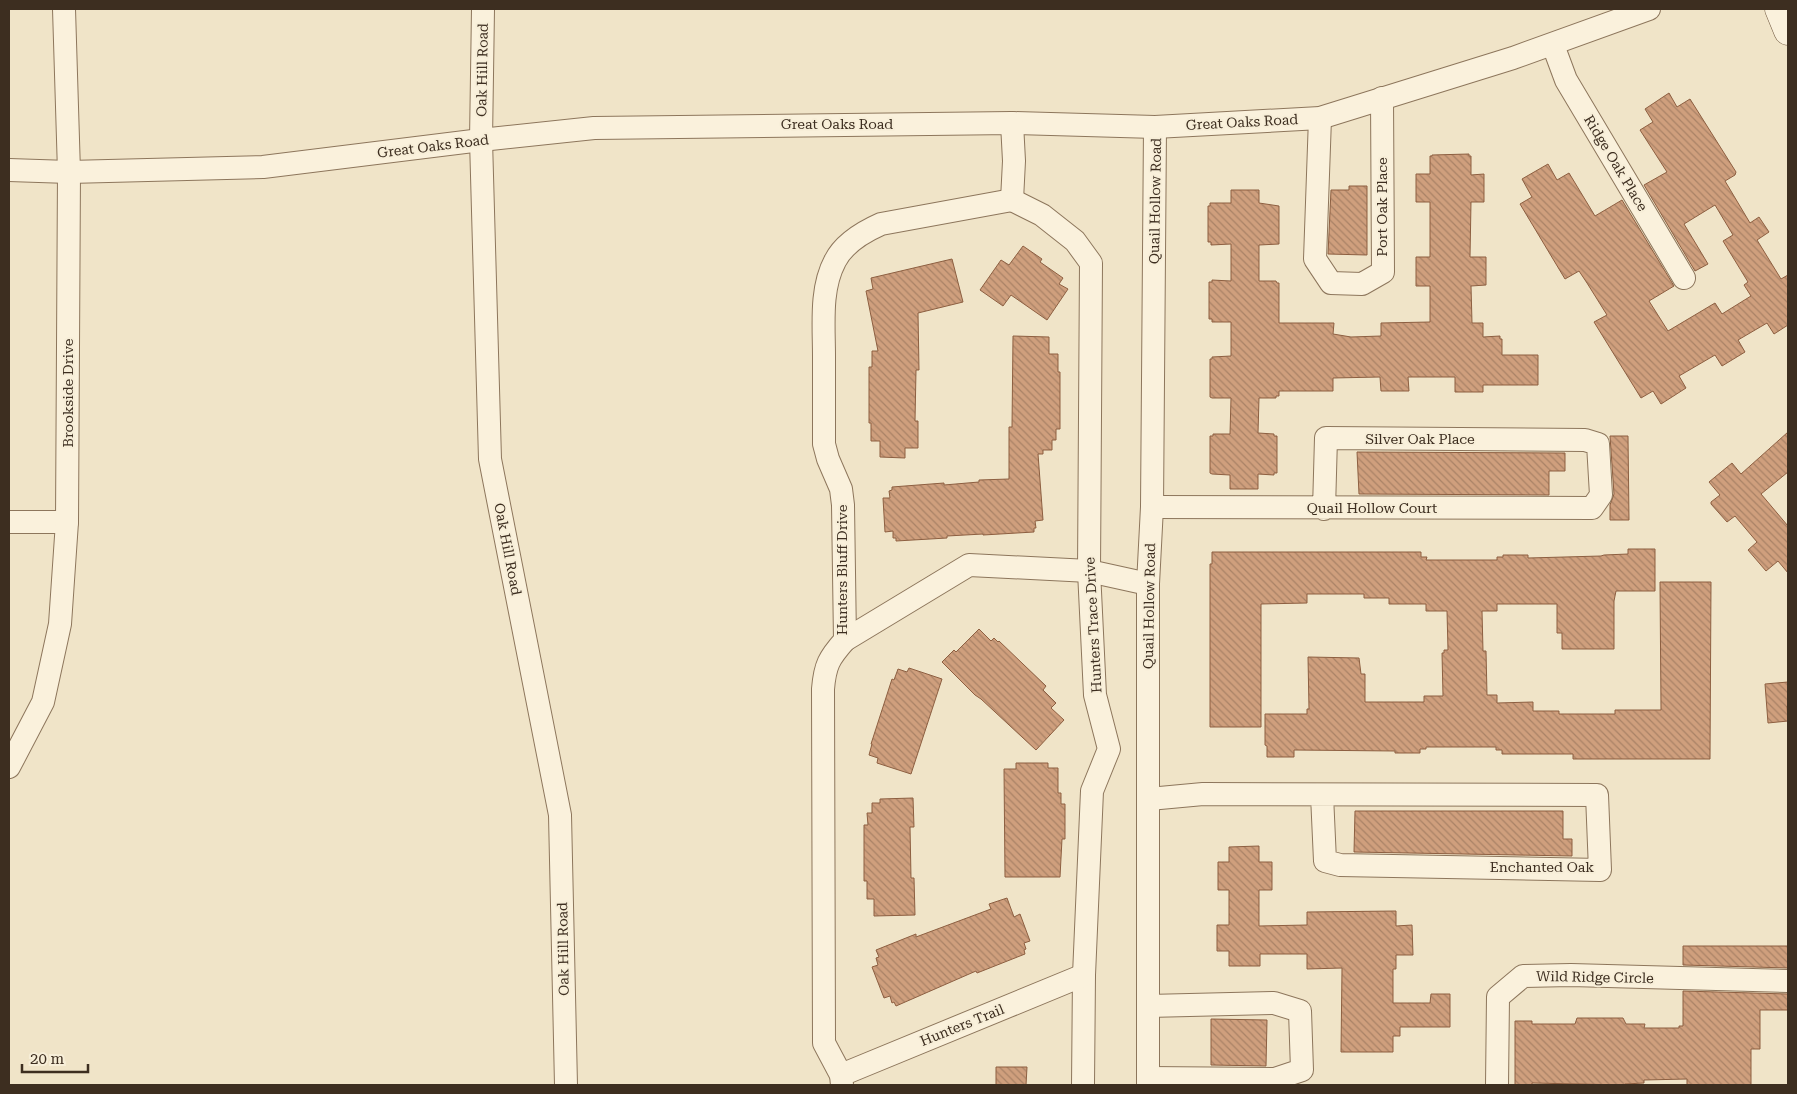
<svg xmlns="http://www.w3.org/2000/svg" width="1797" height="1094" viewBox="0 0 1797 1094" font-family="'Roboto Serif',serif">
<style>
.building{fill:url(#building-back-hatch);stroke:#8d5f41}
.lines{fill:none;stroke-linecap:round;stroke-linejoin:round}
.street-casing{stroke:#8d765c;stroke-width:24}
.secondary-casing{stroke:#6f573f;stroke-width:29}
.street{stroke:#faf1dc;stroke-width:22}
.secondary{stroke:#faf1dc;stroke-width:28}
.labels{text-anchor:middle;stroke-width:4;stroke-linejoin:round;paint-order:stroke}
.street-label{font-size:14px;fill:#3d2e20;stroke:#f7eed8}
</style>
<defs>
<pattern id="building-back-hatch" width="6" height="6" patternUnits="userSpaceOnUse" patternTransform="scale(1.25)"><rect width="6" height="6" fill="#cf9f7d"/><path d="M-1 5l2 2M0 0l6 6M5-1l2 2" fill="none" stroke="#a98266"/></pattern>
</defs>
<rect width="100%" height="100%" fill="#f0e4c8"/>
<!-- building -->
<g class="building">
<polygon points="1669,93 1677,107 1690,99 1736,172 1735,175 1725,181 1750,223 1759,217 1769,232 1757,240 1781,279 1788,275 1788,325 1774,334 1767,323 1738,340 1745,352 1722,366 1715,355 1679,376 1686,388 1661,404 1653,391 1641,398 1594,322 1607,315 1587,283 1579,271 1565,279 1520,204 1532,197 1522,179 1548,164 1557,180 1569,173 1595,216 1622,200 1674,286 1649,301 1668,331 1715,303 1722,314 1751,296 1744,285 1748,282 1723,241 1733,235 1715,205 1684,224 1708,264 1695,271 1644,185 1667,172 1640,130 1653,122 1645,109"/>
<polygon points="1469,154 1469,156 1471,156 1471,175 1484,174 1484,202 1471,202 1470,257 1486,257 1486,285 1471,286 1472,323 1483,323 1483,337 1500,336 1500,339 1502,339 1502,355 1538,355 1538,385 1483,385 1483,392 1455,392 1455,377 1408,377 1409,391 1381,391 1380,377 1333,378 1333,391 1279,391 1279,396 1276,396 1276,398 1259,398 1258,433 1274,434 1274,436 1277,436 1277,473 1274,473 1274,475 1258,474 1258,489 1230,489 1230,475 1212,474 1210,473 1210,436 1213,436 1213,434 1230,434 1231,398 1212,398 1210,397 1210,359 1212,359 1212,357 1231,356 1231,322 1212,322 1212,319 1209,319 1209,282 1212,282 1212,280 1231,281 1231,244 1211,245 1211,242 1208,242 1208,206 1210,206 1210,203 1231,203 1231,190 1259,190 1259,203 1279,206 1279,244 1259,245 1259,281 1276,281 1277,283 1279,283 1279,323 1334,323 1333,334 1351,337 1381,336 1381,323 1430,322 1430,286 1416,286 1416,257 1430,257 1430,202 1416,202 1416,174 1430,174 1430,156 1432,156 1432,155"/>
<polygon points="1349,186 1367,186 1367,255 1328,254 1331,190 1349,190"/>
<polygon points="1023,246 1042,259 1040,262 1063,278 1059,284 1068,289 1047,320 1011,295 1003,306 980,290 1001,260 1009,265"/>
<polygon points="952,259 963,302 918,313 919,370 916,370 915,421 918,421 918,448 905,448 905,458 880,457 880,441 871,441 871,423 869,423 869,367 872,367 872,351 878,351 866,291 873,289 871,278"/>
<polygon points="1013,336 1049,337 1049,354 1058,354 1058,372 1060,372 1060,429 1056,429 1056,440 1052,440 1052,450 1043,450 1043,454 1038,454 1043,520 1035,521 1036,528 1034,528 1034,532 983,535 983,534 947,536 947,538 896,541 896,538 893,538 893,531 885,532 883,498 890,498 889,491 892,490 892,487 944,483 944,485 979,482 979,480 1009,479 1009,427 1012,427"/>
<polygon points="1788,432 1788,472 1761,494 1788,526 1788,573 1778,561 1766,571 1748,550 1757,542 1735,516 1727,522 1711,504 1711,502 1720,495 1709,482 1732,463 1741,474"/>
<polygon points="1610,436 1628,436 1629,520 1610,520 1610,505 1614,494"/>
<polygon points="1357,452 1565,453 1565,471 1549,471 1549,495 1359,494"/>
<polygon points="1628,549 1655,549 1655,591 1616,591 1614,601 1614,649 1562,649 1562,633 1557,633 1557,604 1497,604 1497,611 1482,611 1483,651 1486,651 1487,695 1497,695 1497,703 1533,702 1533,711 1559,711 1559,714 1615,714 1615,710 1661,710 1660,582 1711,582 1710,759 1573,759 1573,754 1502,754 1502,750 1496,750 1496,747 1426,747 1426,749 1420,749 1420,753 1395,753 1395,751 1294,750 1294,757 1267,757 1267,746 1265,745 1265,714 1307,714 1307,709 1309,709 1308,657 1359,658 1361,674 1365,674 1365,702 1424,702 1424,696 1443,696 1442,653 1444,653 1444,650 1448,650 1447,611 1426,611 1426,604 1389,604 1389,598 1364,598 1364,594 1307,594 1307,603 1261,604 1261,727 1210,727 1210,564 1212,564 1212,552 1421,552 1421,557 1427,557 1426,560 1497,560 1497,557 1503,557 1503,555 1528,555 1528,558 1601,556 1604,555 1628,554"/>
<polygon points="979,629 991,641 994,638 998,642 999,641 1023,664 1046,686 1043,690 1056,703 1051,708 1064,720 1036,750 981,699 975,695 942,662 954,650 956,652"/>
<polygon points="909,668 942,679 911,774 877,763 878,758 869,755 872,744 871,744 892,679 894,680 898,669 907,672"/>
<polygon points="1788,682 1788,706 1787,706 1788,721 1768,723 1765,684"/>
<polygon points="1016,763 1048,763 1048,768 1058,768 1058,793 1061,793 1061,804 1065,804 1065,839 1062,839 1060,877 1005,877 1004,769 1016,769"/>
<polygon points="913,798 914,827 910,827 911,878 914,878 915,915 874,916 874,899 867,899 867,881 864,881 864,825 868,825 867,813 872,813 872,803 880,803 880,799"/>
<polygon points="1355,811 1563,811 1563,839 1572,839 1572,856 1354,852"/>
<polygon points="1259,846 1259,862 1272,862 1272,890 1259,890 1259,926 1307,925 1307,912 1396,911 1396,926 1412,925 1413,955 1396,955 1396,969 1393,969 1393,1003 1430,1003 1431,994 1450,994 1450,1027 1400,1027 1400,1036 1393,1036 1393,1052 1341,1052 1342,968 1307,969 1307,954 1260,954 1260,966 1229,966 1229,951 1217,951 1217,925 1229,925 1229,890 1218,890 1218,862 1229,862 1229,847"/>
<polygon points="1007,898 1014,917 1020,914 1030,941 1024,943 1026,949 1024,950 1025,954 977,973 976,971 896,1006 894,1002 892,1003 890,996 884,998 872,967 878,965 876,958 879,957 876,950 916,934 916,937 991,909 989,904"/>
<polygon points="1683,946 1788,946 1788,968 1683,965"/>
<polygon points="1683,991 1788,994 1788,1010 1760,1010 1760,1049 1751,1049 1751,1085 1687,1085 1687,1079 1644,1080 1644,1083 1625,1084 1625,1085 1532,1083 1532,1085 1515,1085 1515,1021 1532,1021 1532,1024 1575,1024 1577,1018 1623,1018 1626,1024 1645,1024 1644,1028 1679,1028 1679,1026 1683,1026"/>
<polygon points="1211,1019 1267,1020 1266,1066 1211,1065"/>
<polygon points="996,1067 1027,1067 1026,1085 996,1085"/>
</g>
<g class="lines">
<!-- street casing -->
<g class="street-casing">
<g id="street">
<polyline points="483,9 481,140 490,459 560,815 566,1085"/>
<polyline points="1553,45 1566,80 1684,278"/>
<polyline points="1320,118 1315,259 1331,283 1362,284 1383,272 1382,98"/>
<polyline points="9,170 69,172 263,167 481,140 594,128 1012,123 1155,127 1320,118 1513,58 1649,9"/>
<polyline points="1012,200 1042,215 1075,241 1091,263 1089,571 1095,695 1109,749 1092,791 1084,975 1083,1085"/>
<polyline points="1012,200 1014,161 1012,123"/>
<polyline points="1152,507 1592,508 1601,495 1598,444 1585,440 1326,438 1324,509"/>
<polyline points="9,522 67,522"/>
<polyline points="845,640 969,565 1089,571 1148,584"/>
<polyline points="9,767 43,702 60,624 67,522 69,172 64,9"/>
<polyline points="1149,799 1203,794 1597,795 1600,870 1340,865 1325,861 1322,795"/>
<polyline points="841,1075 1084,975"/>
<polyline points="1148,1078 1275,1079 1302,1070 1300,1011 1274,1003 1148,1006"/>
<path d="M842 1085 841 1075 824 1043 823 689C825 665 829 658 845 640L843 505 841 489 828 459 824 444C824 415 824 385 824 356 824 325 820 289 835 261 844 243 863 232 881 224L1012 200"/>
<polyline points="1148,1085 1148,584 1152,507 1155,127"/>
<polyline points="1497,1085 1498,997 1523,976 1571,975 1788,981"/>
</g>
</g>
<!-- secondary casing -->
<g class="secondary-casing">
<polyline id="secondary" points="1779,9 1788,31"/>
</g>
<!-- street -->
<use href="#street" class="street"/>
<!-- secondary -->
<use href="#secondary" class="secondary"/>
</g>
<g class="labels">
<!-- street labels -->
<g class="street-label">
<text transform="translate(482 70) rotate(-89)" y="5">Oak Hill Road</text>
<text transform="translate(1242 122) rotate(-3)" y="5">Great Oaks Road</text>
<text x="837" y="129">Great Oaks Road</text>
<text transform="translate(433 146) rotate(-7)" y="5">Great Oaks Road</text>
<text transform="translate(1616 163) rotate(59)" y="5">Ridge Oak Place</text>
<text transform="translate(1155 201) rotate(-89)" y="5">Quail Hollow Road</text>
<text transform="translate(1382 207) rotate(-90)" y="5">Port Oak Place</text>
<text transform="translate(68 393) rotate(-90)" y="5">Brookside Drive</text>
<text x="1420" y="444">Silver Oak Place</text>
<text x="1372" y="513">Quail Hollow Court</text>
<text transform="translate(508 549) rotate(79)" y="5">Oak Hill Road</text>
<text transform="translate(842 570) rotate(-90)" y="5">Hunters Bluff Drive</text>
<text transform="translate(1149 606) rotate(-89)" y="5">Quail Hollow Road</text>
<text transform="translate(1093 625) rotate(-93)" y="5">Hunters Trace Drive</text>
<text x="1542" y="872">Enchanted Oak</text>
<text transform="translate(563 949) rotate(-91)" y="5">Oak Hill Road</text>
<text transform="translate(1595 977) rotate(1)" y="5">Wild Ridge Circle</text>
<text transform="translate(962 1025) rotate(-22)" y="5">Hunters Trail</text>
</g>
</g>
<!-- border -->
<rect width="1797" height="1094" fill="none" stroke="#3d2e20" stroke-width="20"/>
<!-- scale -->
<path d="M22 1064v8h66v-8" fill="none" stroke="#3d2e20" stroke-width="2.5"/>
<text x="30" y="1064" font-size="15" fill="#3d2e20" stroke="#f7eed8" stroke-width="4" paint-order="stroke">20 m</text>
</svg>
